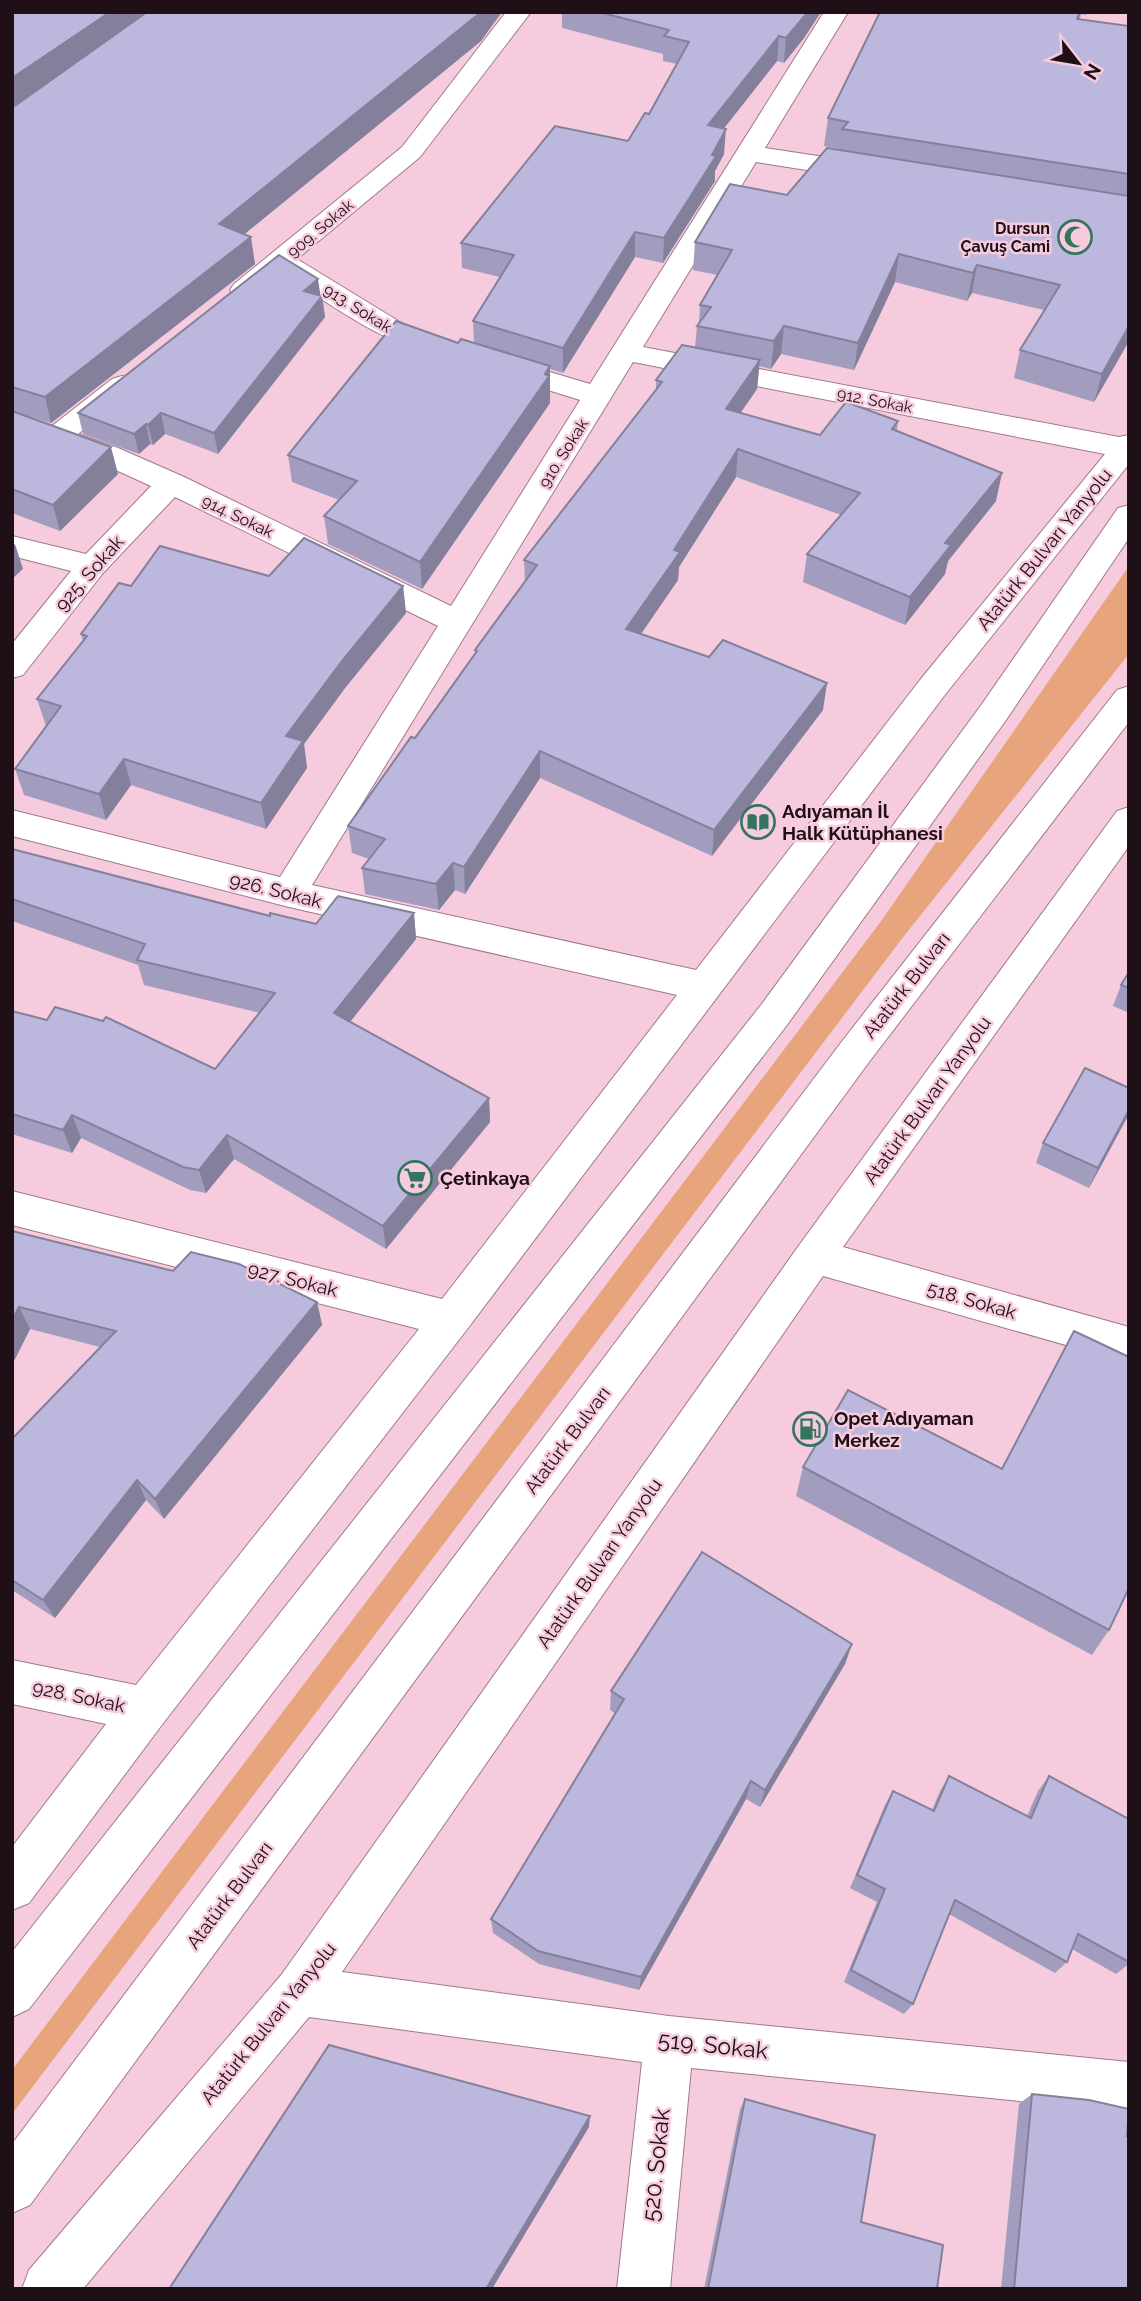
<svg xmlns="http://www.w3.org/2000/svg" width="1141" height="2301" viewBox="0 0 1141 2301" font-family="Raleway,sans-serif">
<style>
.green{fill:#e7a47d}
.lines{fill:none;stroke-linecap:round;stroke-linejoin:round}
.minor-casing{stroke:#a0798a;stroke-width:2}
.highway-casing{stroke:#a0798a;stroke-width:2}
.minor{fill:#fff;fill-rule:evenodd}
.highway{fill:#fff;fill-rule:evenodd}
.wall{fill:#a29dbe}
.shaded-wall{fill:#84809b}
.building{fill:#bcb7dd;stroke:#84809b;stroke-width:2}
.labels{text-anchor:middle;stroke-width:5;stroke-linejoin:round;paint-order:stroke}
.far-street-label{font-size:16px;fill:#1e1016;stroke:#f6cbdd}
.far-poi-label{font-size:16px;font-weight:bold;fill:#1e1016;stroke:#f6cbdd;text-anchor:end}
.street-label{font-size:19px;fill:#1e1016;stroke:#f6cbdd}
.poi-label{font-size:19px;font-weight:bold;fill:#1e1016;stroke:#f6cbdd;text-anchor:start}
.near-street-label{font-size:23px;fill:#1e1016;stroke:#f6cbdd}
</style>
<rect width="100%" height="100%" fill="#f6cbdd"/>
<!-- green -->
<polygon class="green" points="1129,566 1129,654 904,936 12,2114 12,2070 879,924"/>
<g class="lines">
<!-- minor casing -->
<g class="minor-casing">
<g id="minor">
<path d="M506 12H531L420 157 297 259 413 330 449 341 453 347 449 353C409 363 317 295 281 273 267 285 255 301 234 296L230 290 234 284 402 147Z"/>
<path d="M824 12H848L765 148 864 163 873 165 877 171 873 177 864 179 756 162 643 347 1119 437 1129 435V464L944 696 465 1332 161 1726 29 1903 12 1910V1847L106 1724 12 1704V1660L136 1685 419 1329 12 1225V1191L442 1299 677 995 289 907 12 836V810L280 877 438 626 175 497 103 573 23 675 12 678V644L71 571 12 556V536L86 554 151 486 98 462 12 432V413L52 426 112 379 122 376 132 379 136 385 132 391 78 434 118 448 182 476 451 606 580 400 490 372 486 366 490 360 500 357 590 384ZM633 362 1105 454 920 680 696 970 312 885Z"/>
<polygon points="1129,807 1129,846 843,1247 1129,1327 1129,1363 823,1276 342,1972 669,2016 1129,2062 1129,2112 691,2068 670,2289 617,2289 642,2062 309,2017 83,2289 22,2289 29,2270 282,1974 800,1244 1117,811"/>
</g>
</g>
<!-- highway casing -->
<g class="highway-casing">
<g id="highway">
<polygon points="1129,505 1129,538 1006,720 787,1025 29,2009 12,2017 12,1952 761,1005 982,704 1118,508"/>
<polygon points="1129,686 1129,722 869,1062 30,2205 12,2213 12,2144 843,1040 1117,690"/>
</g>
</g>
<!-- minor -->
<use href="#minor" class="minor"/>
<!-- highway -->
<use href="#highway" class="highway"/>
</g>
<!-- wall -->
<g class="wall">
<polygon points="12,12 481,41 244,234 255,264 51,423 17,413 118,474 60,531 12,513"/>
<polygon points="562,12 821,12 804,38 784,63 777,61 724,128 724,154 715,171 715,181 663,263 635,257 563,373 550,369 550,403 422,589 328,544 324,516 339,500 292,482 288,455 458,343 474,343 473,321 500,277 462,268 461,243 628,141 649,114 677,64 663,61 663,54 562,28"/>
<polygon points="880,12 1088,12 1086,15 1081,14 1080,19 1129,26 1129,341 1094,402 1014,378 1020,350 1044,310 972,293 967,301 895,282 854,370 781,354 771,369 759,366 757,389 740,413 820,435 898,421 897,430 996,501 948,561 945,574 905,625 803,582 807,554 841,515 736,477 679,567 678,580 641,634 823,710 712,856 540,778 465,894 455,890 439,910 365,894 362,868 369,859 352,853 348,826 415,738 475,654 475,650 525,582 524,560 656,391 656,380 695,348 697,326 699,323 700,305 717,275 693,270 695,242 787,195 840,150 840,149 824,146 828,118"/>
<polygon points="320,296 322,296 325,317 218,454 165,434 153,445 150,444 139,454 83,434 78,413"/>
<polygon points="269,576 403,586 406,613 345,688 304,744 307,768 266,829 131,785 106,820 24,795 15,769 46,726 37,699 83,641 81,634 131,586"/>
<polygon points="12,849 270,916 316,924 414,913 416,939 350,1022 489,1098 490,1122 386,1249 234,1159 206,1193 190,1190 81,1138 72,1153 12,1134 12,1011 215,1069 260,1013 144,985 138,965 12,921"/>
<polygon points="1129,972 1129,1013 1113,1006 1121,985"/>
<polygon points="1129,1114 1089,1188 1036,1163 1043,1143"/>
<polygon points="12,1231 173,1271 317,1302 322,1325 164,1519 146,1500 55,1618 12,1590 12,1439 100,1347 30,1329 12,1365"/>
<polygon points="803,1467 1109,1630 1092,1655 796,1496"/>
<polygon points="852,1644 845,1664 760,1807 746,1799 639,1990 539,1964 493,1933 491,1919 615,1713 610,1710 611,1691"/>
<polygon points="949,1776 1027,1816 1038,1791 1049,1776 1129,1819 1129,1964 1116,1974 1072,1949 1067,1962 1055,1973 949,1914 913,2004 904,2014 844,1982 877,1902 850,1888 885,1805 893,1791 932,1810 940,1791"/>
<polygon points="1032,2094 1127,2136 1129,2289 1001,2289 1019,2104"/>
<polygon points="745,2099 861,2222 937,2289 704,2289 740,2109"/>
</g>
<!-- shaded-wall -->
<g class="shaded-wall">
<polygon points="110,12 154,12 12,109 12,78"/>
<polygon points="481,12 502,12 481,41 224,251 219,224"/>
<polygon points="808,12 821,12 804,38 784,63 786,38"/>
<polygon points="779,36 777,61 707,150 708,125"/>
<polygon points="726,129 724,154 715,171 715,181 663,263 664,238 712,155"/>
<polygon points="635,232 635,257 563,373 563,348"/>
<polygon points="251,237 255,264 51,423 45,397"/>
<polygon points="899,254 895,282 854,370 858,343"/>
<polygon points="977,265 972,293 967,301 973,273"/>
<polygon points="318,279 321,299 322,296 325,317 218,454 214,433 304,291"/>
<polygon points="784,326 781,354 771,369 774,341"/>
<polygon points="1129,326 1129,341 1094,402 1102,374"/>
<polygon points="760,360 757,389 724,437 726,409"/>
<polygon points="550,366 550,403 422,589 420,562"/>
<polygon points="161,413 165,434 153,445 148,425"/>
<polygon points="146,424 150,444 139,454 134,434"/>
<polygon points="111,447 118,474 60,531 53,505"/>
<polygon points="738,449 736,477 679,567 678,580 625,657 626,629 674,550"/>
<polygon points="1002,473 996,501 948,561 945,574 905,625 910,597 945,543"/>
<polygon points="15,544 23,569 12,579 12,546"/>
<polygon points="403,586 406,613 345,688 304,744 307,768 266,829 261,803 286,736 342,661"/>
<polygon points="827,683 823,710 712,856 714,830"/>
<polygon points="540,751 540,778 465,894 464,867"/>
<polygon points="124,759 131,785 106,820 99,794"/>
<polygon points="453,863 455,890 439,910 436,884"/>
<polygon points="414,913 416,939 338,1037 334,1013"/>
<polygon points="489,1098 490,1122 386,1249 383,1226"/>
<polygon points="1129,1110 1129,1114 1089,1188 1098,1168"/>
<polygon points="72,1115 81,1138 72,1153 63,1130"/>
<polygon points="227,1135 234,1159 206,1193 199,1170"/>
<polygon points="317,1302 322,1325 164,1519 155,1499"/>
<polygon points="19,1307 30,1329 12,1365 12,1320"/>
<polygon points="137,1480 146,1500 55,1618 43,1600"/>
<polygon points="852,1644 845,1664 760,1807 765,1790"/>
<polygon points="751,1781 746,1799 639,1990 641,1977"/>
<polygon points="590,2116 589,2127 492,2289 486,2289"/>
</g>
<!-- building -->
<g class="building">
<polygon points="12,12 110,12 12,78"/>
<polygon points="147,12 481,12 219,224 251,237 45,397 12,387 12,106 16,105"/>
<polygon points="599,12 808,12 786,38 779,36 708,125 726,129 712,155 716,156 664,238 635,232 563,348 473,321 514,255 461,243 555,126 628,141 645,113 649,114 689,42 664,36 669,30"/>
<polygon points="880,12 1080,12 1077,19 1129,26 1129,174 842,129 848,122 828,118"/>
<polygon points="827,148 1129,196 1129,326 1102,374 1020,350 1060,285 977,265 973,273 899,254 858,343 784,326 774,341 697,326 711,307 700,305 732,250 695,242 730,184 787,195"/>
<polygon points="279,255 318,279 304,291 322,296 214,433 161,413 148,425 146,424 134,434 78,413"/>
<polygon points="396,321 458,343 461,339 550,366 545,374 549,376 420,562 324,516 357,481 288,455"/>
<polygon points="682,345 760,360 726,409 820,435 846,402 898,421 892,429 1002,473 945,543 951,545 910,597 807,554 860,493 738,449 674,550 680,552 626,629 709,657 723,640 827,683 714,830 540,751 464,867 453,863 436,884 362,868 385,839 348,826 411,737 415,738 477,651 475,650 537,565 524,560 662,382 656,380"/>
<polygon points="12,411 111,447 53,505 12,489"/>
<polygon points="304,538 403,586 342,661 286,736 303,741 261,803 124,759 99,794 15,769 61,706 37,699 87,636 81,634 119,583 131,586 160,546 269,576"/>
<polygon points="12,849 270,916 270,913 316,924 338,896 414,913 334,1013 489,1098 383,1226 227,1135 199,1170 183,1167 72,1115 63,1130 12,1114 12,1011 47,1020 55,1007 103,1021 106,1017 215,1069 275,993 137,960 145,944 12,899"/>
<polygon points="1129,972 1129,988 1121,985"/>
<polygon points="1085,1068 1129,1088 1129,1110 1098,1168 1043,1143"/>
<polygon points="12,1231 173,1271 191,1252 239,1264 317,1302 155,1499 137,1480 43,1600 12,1580 12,1439 116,1331 19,1307 12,1320"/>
<polygon points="1074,1331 1129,1357 1129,1588 1109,1630 803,1467 848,1390 1002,1469"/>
<polygon points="702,1552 852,1644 765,1790 751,1781 641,1977 538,1951 491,1919 624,1699 611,1691"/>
<polygon points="949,1776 1031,1818 1049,1776 1129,1819 1129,1962 1078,1934 1067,1962 955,1900 913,2004 851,1970 885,1889 857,1875 893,1791 934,1811"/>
<polygon points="329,2045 590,2116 486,2289 169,2289"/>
<polygon points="1032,2094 1089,2100 1129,2109 1127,2136 1129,2136 1129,2289 1014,2289"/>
<polygon points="745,2099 875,2135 861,2222 943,2245 937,2289 708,2289"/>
</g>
<!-- icons -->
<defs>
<g id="mosque-ring" transform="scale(1.75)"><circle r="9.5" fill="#f6cbdd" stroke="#357461" stroke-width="1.5"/><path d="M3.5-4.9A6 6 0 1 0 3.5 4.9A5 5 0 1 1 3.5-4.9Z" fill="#357461"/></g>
<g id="library-ring" transform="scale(1.75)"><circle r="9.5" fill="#f6cbdd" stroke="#357461" stroke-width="1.5"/><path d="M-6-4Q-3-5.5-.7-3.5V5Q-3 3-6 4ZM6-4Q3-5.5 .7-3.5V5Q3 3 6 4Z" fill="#357461"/></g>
<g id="supermarket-ring" transform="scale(1.75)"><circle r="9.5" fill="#f6cbdd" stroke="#357461" stroke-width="1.5"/><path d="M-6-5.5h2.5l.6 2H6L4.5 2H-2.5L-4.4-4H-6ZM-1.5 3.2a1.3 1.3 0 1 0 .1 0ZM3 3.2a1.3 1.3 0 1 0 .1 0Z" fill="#357461"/></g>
<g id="fuel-ring" transform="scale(1.75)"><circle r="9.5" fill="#f6cbdd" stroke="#357461" stroke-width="1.5"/><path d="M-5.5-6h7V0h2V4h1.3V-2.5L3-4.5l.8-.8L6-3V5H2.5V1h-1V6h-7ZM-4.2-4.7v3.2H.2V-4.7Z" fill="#357461"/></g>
</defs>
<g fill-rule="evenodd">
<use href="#mosque-ring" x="1075" y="237"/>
<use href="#library-ring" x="758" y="822"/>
<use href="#supermarket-ring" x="415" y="1178"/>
<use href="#fuel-ring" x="810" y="1429"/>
</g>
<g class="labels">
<!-- far-street labels -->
<g class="far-street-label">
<text transform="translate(320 228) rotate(-40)" y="6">909. Sokak</text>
<text transform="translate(358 308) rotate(32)" y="6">913. Sokak</text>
<text transform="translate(875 400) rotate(11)" y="6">912. Sokak</text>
<text transform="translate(563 453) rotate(-58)" y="6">910. Sokak</text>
<text transform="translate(238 516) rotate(26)" y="6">914. Sokak</text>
</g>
<!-- far-poi labels -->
<g class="far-poi-label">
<text x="1050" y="234">Dursun<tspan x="1050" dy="18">Çavuş Cami</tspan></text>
</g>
<!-- street labels -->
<g class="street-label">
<text transform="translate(1044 549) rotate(-51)" y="7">Atatürk Bulvarı Yanyolu</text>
<text transform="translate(89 573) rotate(-49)" y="7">925. Sokak</text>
<text transform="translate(276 890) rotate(14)" y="7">926. Sokak</text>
<text transform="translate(906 985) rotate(-52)" y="7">Atatürk Bulvarı</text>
<text transform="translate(927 1100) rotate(-54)" y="7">Atatürk Bulvarı Yanyolu</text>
<text transform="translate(293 1279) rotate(14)" y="7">927. Sokak</text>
<text transform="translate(972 1300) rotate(16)" y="7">518. Sokak</text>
<text transform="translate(567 1440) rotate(-53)" y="7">Atatürk Bulvarı</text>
<text transform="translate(599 1563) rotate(-55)" y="7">Atatürk Bulvarı Yanyolu</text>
<text transform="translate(79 1696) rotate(12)" y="7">928. Sokak</text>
<text transform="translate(229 1895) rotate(-53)" y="7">Atatürk Bulvarı</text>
<text transform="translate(268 2023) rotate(-51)" y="7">Atatürk Bulvarı Yanyolu</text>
</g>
<!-- poi labels -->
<g class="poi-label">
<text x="782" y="818">Adıyaman İl<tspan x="782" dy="22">Halk Kütüphanesi</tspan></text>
<text x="440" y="1185">Çetinkaya</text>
<text x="834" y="1425">Opet Adıyaman<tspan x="834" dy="22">Merkez</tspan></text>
</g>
<!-- near-street labels -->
<g class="near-street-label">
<text transform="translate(713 2045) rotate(6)" y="8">519. Sokak</text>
<text transform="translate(656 2165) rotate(-84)" y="8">520. Sokak</text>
</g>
</g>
<!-- border -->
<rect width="1141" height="2301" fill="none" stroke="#1e1016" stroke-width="28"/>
<!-- north arrow -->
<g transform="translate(1078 63) rotate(121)" stroke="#f6cbdd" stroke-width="5" paint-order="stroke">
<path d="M0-5L12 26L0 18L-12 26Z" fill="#1e1016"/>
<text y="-10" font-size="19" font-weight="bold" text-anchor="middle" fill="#1e1016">N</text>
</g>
</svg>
